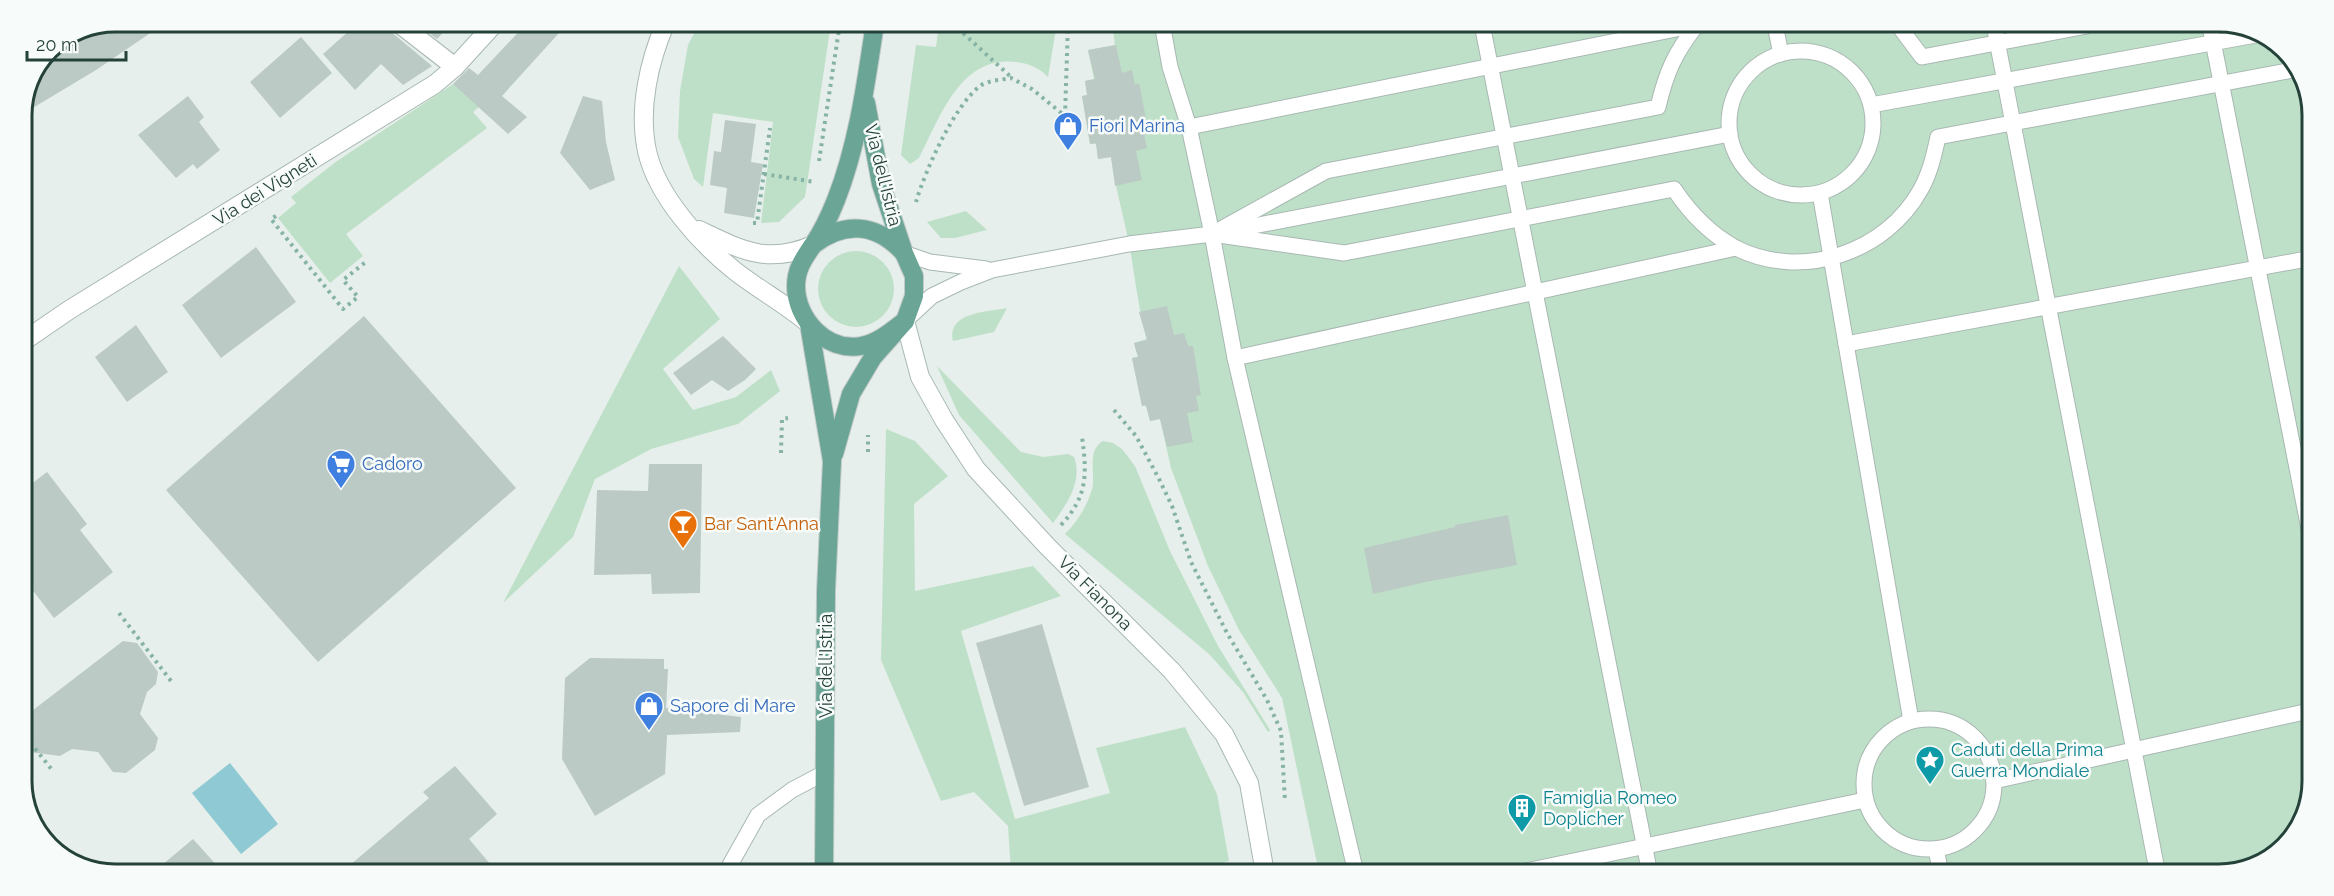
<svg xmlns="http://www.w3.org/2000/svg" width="2334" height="896" viewBox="0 0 2334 896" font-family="Raleway,sans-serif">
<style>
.green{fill:#bfe0c8}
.water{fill:#8ec9d4}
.building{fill:#bbcac4}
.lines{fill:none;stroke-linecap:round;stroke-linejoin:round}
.service-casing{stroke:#a8b8b2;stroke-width:17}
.minor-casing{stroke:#a8b8b2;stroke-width:20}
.primary-casing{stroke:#c2cac8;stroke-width:20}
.path{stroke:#86b3a5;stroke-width:4;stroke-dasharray:3 4.5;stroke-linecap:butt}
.service{stroke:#fff;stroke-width:15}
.minor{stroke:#fff;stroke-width:18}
.primary{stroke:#6aa596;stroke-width:18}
.labels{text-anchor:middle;stroke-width:5;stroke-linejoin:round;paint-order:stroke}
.shop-label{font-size:18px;fill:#366cbe;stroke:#f7fbf9;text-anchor:start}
.street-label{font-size:18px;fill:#24423a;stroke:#f7fbf9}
.food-label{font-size:18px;fill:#c56008;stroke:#f7fbf9;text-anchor:start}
.culture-label{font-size:18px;fill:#0d838f;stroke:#f7fbf9;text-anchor:start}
.rim{fill:none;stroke:#24423a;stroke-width:3}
</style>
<rect width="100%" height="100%" fill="#e6efeb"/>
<!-- green -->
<g class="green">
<polygon points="700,22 831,23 805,197 779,222 761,223 773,122 713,113 703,187 694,179 678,137 680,91 688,45"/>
<path d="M939 23H1057L1048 77C1038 67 1030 64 1016 62 960 55 940 118 919 158L910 164 901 155 916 45 936 47Z"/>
<path d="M1112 23 2250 26 2293 57 2313 108 2308 812 2272 859 2220 875 1319 873 1282 698 1239 630 1208 566 1171 468 1160 419 1150 421 1146 406H1142L1132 358 1138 357 1134 343 1147 339C1138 308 1135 276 1129 243 1123 214 1115 186 1111 157L1098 159 1096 144H1090L1082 96 1087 95 1085 81 1094 79 1088 50 1115 45Z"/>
<polygon points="473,71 494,94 473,112 487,128 346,234 363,256 330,283 278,218 296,203 291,197 337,161"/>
<polygon points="966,211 987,230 955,238 941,238 927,222"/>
<circle cx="856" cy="289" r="38"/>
<polygon points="679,266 720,319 663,369 693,410 736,397 771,370 780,391 738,424 651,449 595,479 573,537 503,603"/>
<path d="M1007 308 994 332 953 341C947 312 987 312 1007 308Z"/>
<path d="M937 366 1021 452 1043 457 1068 454 1074 457C1083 481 1067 504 1053 523L959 415Z"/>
<polygon points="886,429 915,441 948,476 914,504 915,591 1033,566 1061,596 961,631 1015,819 1110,793 1096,748 1185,727 1217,794 1229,861 1189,873 1011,872 1008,826 974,792 941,801 881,660"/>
<path d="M1103 441 1113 443 1122 449 1135 466 1170 551 1218 646 1270 730 1268 732 1243 692 1209 654 1065 534C1078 521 1087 506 1092 489 1096 473 1086 451 1103 441Z"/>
</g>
<!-- water -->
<polygon class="water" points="230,763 278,824 241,854 192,793"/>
<!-- building -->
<g class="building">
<polygon points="115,21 168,21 96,70 21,115 21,109 41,64 99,27"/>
<polygon points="359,22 386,22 390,31 432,66 403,85 381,64 355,90 323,54"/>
<polygon points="415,22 453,22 437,39"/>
<polygon points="528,22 569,22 502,96 527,117 508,134 453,84 469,68 478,75"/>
<polygon points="301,37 332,73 280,118 250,82"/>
<polygon points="1116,45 1122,73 1132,70 1135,85 1139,83 1149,134 1144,135 1147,148 1136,151 1142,180 1115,186 1111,157 1098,159 1096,143 1090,144 1082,96 1087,95 1085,81 1095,79 1088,50"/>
<polygon points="188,96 204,117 199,122 220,150 197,169 193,164 176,178 138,135"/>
<polygon points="583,96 602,101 606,142 615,180 590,190 560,153"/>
<polygon points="725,120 756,124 751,162 763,164 754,218 724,213 727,188 710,185 714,151 721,152"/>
<polygon points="256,247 296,302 221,358 182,305"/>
<polygon points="1167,306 1174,335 1184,333 1188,346 1193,346 1201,395 1196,396 1199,411 1187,413 1193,442 1167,447 1160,419 1150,421 1146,405 1142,406 1132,358 1138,357 1134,343 1147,340 1139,312"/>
<polygon points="364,316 516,488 318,662 166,490"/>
<polygon points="136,325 168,372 127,402 95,357"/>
<polygon points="723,336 756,369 745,380 728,391 712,380 691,395 673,373"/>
<polygon points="649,464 702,464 700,593 652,594 651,574 594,575 597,490 648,491"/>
<polygon points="47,472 87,524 80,530 113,572 54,618 21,575 21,492"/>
<polygon points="1508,515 1517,565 1426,582 1373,594 1364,548 1455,527 1455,525"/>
<polygon points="1042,624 1089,787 1024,806 976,643"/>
<polygon points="123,641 137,643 158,672 156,684 147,692 140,714 158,738 155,750 126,773 113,772 98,752 72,749 60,756 22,751 28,714"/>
<polygon points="590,658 664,659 664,669 668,669 666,708 741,717 740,732 667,735 665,774 595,816 562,759 565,678"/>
<polygon points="455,766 497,814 469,839 496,871 343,871 429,798 423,792"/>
<polygon points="193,839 221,870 156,870"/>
</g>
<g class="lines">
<!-- service casing -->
<g class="service-casing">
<g id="service">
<polyline points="1162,23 1170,67 1189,127 1212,234 1235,358 1356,873"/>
<polyline points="1482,24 1650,874"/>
<path d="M1697 25C1675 52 1666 73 1658 107L1326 171 1212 234 1344 253 1674 189C1690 213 1710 234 1736 248 1802 281 1886 253 1921 189 1930 173 1934 155 1938 137L2298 69"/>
<polyline points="1775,25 1781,54"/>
<polyline points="1898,25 1922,57 2087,26"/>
<polyline points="1994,25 2158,875"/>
<polyline points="2210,26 2310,534"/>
<circle cx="1801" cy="123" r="72"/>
<polyline points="1871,105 2261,34"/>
<polyline points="1189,127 1696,25"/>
<polyline points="1820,193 1911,721"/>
<polyline points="904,253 930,262 986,269"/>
<polyline points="905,321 932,296 961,282 992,270 1129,244 1212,234 1730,134"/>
<polyline points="1846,344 2312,258"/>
<polyline points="1235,358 1736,248"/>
<circle cx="1929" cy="784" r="65"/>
<polyline points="1994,781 2309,711"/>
<polyline points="1936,849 1941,874"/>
<polyline points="729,871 730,865 758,815 792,790 826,772"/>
<polyline points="1517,873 1865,800"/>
</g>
</g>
<!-- minor casing -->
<g class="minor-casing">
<g id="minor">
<polyline points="397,22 455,67"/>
<path d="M666 22C649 61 638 109 647 151 657 196 700 243 735 271 759 290 786 304 809 324"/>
<path d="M699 230C741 250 768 265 813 245"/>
<polyline points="905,321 920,377 944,420 976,469 1047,546 1172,671 1224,734 1249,783 1265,873"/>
<polyline points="21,343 69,310 435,84 455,67 496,22"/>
</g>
</g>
<!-- primary casing -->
<g class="primary-casing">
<g id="primary">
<path d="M875 23C866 83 858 144 836 200 830 215 822 232 813 245 804 258 796 269 796 286 796 319 826 352 861 346 878 343 892 331 905 321"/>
<path d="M813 245C844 221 876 223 903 252"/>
<polyline points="809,324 832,461 826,591 824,872"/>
<polyline points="834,454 851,394 873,357 905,321 914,296 914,276 904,253 881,184 866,103"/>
</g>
</g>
<!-- path -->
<g class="path">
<polyline points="952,23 1011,77"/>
<polyline points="1065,116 1068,23"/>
<polyline points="819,161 840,23"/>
<polyline points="764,174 815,182"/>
<path d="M916 202C925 171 954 106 980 86 988 80 1002 80 1011 78L1032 89 1065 116"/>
<polyline points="276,216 271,219 343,309 358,297 343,280 367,261"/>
<polyline points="753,223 757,223 770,128"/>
<polyline points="21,371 29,382 21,391"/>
<polyline points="1114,410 1136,436 1158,477 1172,506 1191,562 1227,633 1267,700 1281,731 1285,801"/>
<polyline points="868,452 868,435"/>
<polyline points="781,453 782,419 788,418"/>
<path d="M1061 525C1088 496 1087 474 1082 437"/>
<polyline points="119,613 171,681"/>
<polyline points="21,731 53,771"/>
</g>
<!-- service -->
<use href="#service" class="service"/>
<!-- minor -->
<use href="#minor" class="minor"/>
<!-- primary -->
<use href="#primary" class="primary"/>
</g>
<!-- icons -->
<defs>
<g id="shop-pin" transform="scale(1.5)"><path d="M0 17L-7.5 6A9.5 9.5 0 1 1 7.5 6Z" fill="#3f7fe0" stroke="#f7fbf9"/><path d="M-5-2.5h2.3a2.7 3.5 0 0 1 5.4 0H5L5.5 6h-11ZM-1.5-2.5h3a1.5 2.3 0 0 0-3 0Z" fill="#fff"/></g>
<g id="supermarket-pin" transform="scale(1.5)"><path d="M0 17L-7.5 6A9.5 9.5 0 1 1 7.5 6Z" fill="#3f7fe0" stroke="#f7fbf9"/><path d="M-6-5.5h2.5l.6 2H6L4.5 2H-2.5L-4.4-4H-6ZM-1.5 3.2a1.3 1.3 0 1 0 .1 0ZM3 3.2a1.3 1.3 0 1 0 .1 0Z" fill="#fff"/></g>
<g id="bar-pin" transform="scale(1.5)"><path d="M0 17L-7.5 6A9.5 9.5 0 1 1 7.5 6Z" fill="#e8710a" stroke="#f7fbf9"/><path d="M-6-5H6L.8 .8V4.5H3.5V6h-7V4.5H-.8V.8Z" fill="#fff"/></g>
<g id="sight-pin" transform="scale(1.5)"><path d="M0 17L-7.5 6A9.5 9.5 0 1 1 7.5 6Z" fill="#0f9aa8" stroke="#f7fbf9"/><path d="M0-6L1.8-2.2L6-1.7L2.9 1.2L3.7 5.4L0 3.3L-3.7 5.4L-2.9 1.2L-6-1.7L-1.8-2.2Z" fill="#fff"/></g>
<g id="building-pin" transform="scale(1.5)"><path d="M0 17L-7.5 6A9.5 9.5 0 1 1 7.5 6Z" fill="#0f9aa8" stroke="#f7fbf9"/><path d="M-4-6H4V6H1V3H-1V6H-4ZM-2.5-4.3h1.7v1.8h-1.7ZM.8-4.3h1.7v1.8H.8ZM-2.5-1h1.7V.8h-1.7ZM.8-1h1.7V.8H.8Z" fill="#fff"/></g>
</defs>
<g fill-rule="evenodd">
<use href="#shop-pin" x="1068" y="126"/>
<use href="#supermarket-pin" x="341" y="464"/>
<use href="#bar-pin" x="683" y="524"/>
<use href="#shop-pin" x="649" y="706"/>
<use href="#sight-pin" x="1930" y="760"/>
<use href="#building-pin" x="1522" y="808"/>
</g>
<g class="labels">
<!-- shop labels -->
<g class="shop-label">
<text x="1089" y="132">Fiori Marina</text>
<text x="362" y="470">Cadoro</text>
<text x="670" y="712">Sapore di Mare</text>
</g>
<!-- street labels -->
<g class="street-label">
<text transform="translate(883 175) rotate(76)" y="6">Via dell'Istria</text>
<text transform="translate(265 190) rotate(-32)" y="6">Via dei Vigneti</text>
<text transform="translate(1095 593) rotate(45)" y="6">Via Fianona</text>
<text transform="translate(826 666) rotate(-90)" y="6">Via dell'Istria</text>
</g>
<!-- food labels -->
<g class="food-label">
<text x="704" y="530">Bar Sant'Anna</text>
</g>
<!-- culture labels -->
<g class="culture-label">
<text x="1951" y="756">Caduti della Prima<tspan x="1951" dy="21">Guerra Mondiale</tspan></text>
<text x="1543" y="804">Famiglia Romeo<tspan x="1543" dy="21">Doplicher</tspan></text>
</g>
</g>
<!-- crop -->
<path d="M0 0H2334V896H0ZM115 32H2219A83 83 0 0 1 2302 115V781A83 83 0 0 1 2219 864H115A83 83 0 0 1 32 781V115A83 83 0 0 1 115 32Z" fill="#f7fbf9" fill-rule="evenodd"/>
<path class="rim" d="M115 32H2219A83 83 0 0 1 2302 115V781A83 83 0 0 1 2219 864H115A83 83 0 0 1 32 781V115A83 83 0 0 1 115 32Z"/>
<!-- scale -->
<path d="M27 51v9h99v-9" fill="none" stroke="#24423a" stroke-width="3"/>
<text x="36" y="51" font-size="18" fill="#24423a" stroke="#f7fbf9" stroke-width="4.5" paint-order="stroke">20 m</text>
</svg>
